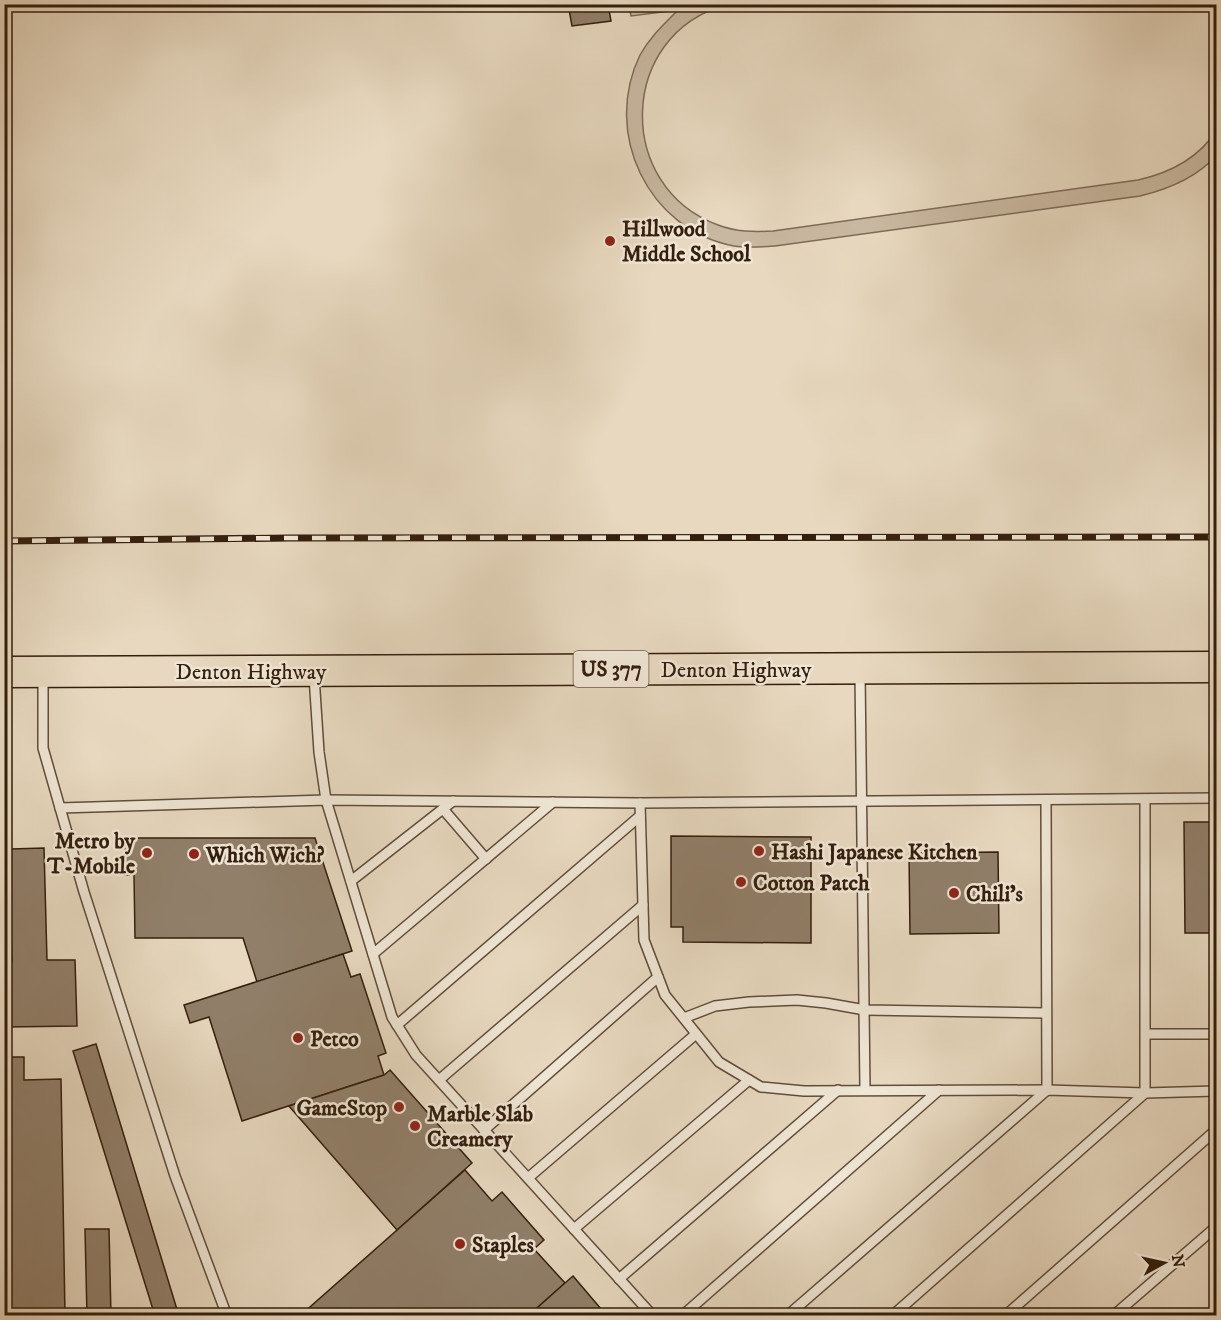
<svg xmlns="http://www.w3.org/2000/svg" width="1221" height="1320" viewBox="0 0 1221 1320" font-family="'IM FELL DW Pica',serif">
<style>
.green{fill:#c9b8a1;stroke:#7e6b57;stroke-width:1.5}
.building{fill:#917f6a;stroke:#341e0d;stroke-width:1.5}
.lines{fill:none;stroke-linecap:round;stroke-linejoin:round}
.service-casing{stroke:#614c3a;stroke-width:12}
.primary-casing{stroke:#341e0d;stroke-width:33}
.service{stroke:#efe6d5;stroke-width:9}
.primary{stroke:#e7d8bf;stroke-width:30}
.rail-casing{stroke:#341e0d;stroke-width:7}
.rail{stroke:#efe6d5;stroke-width:4.5;stroke-dasharray:14;stroke-linecap:butt}
.poi-dot{fill:#8f2418;stroke:#efe6d5;stroke-width:2}
.labels{text-anchor:middle;stroke-width:5;stroke-linejoin:round;paint-order:stroke}
.shield{fill:#efe6d5;stroke:#6c5a49;stroke-width:1.5}
.shield-label{font-size:21px;font-weight:bold;fill:#341e0d}
.poi-label{font-size:22px;font-weight:bold;fill:#341e0d;stroke:#efe6d5;text-anchor:start}
.street-label{font-size:22px;fill:#341e0d;stroke:#efe6d5}
</style>
<rect width="100%" height="100%" fill="#e7d8bf"/>
<filter id="stains"><feTurbulence type="fractalNoise" baseFrequency=".00333" numOctaves="4"/><feColorMatrix values="0 0 0 0 .2 0 0 0 0 .09 0 0 0 0 .02 0 0 0 .5 -.17"/></filter>
<radialGradient id="worn" r=".72"><stop offset=".6" stop-color="#630" stop-opacity="0"/><stop offset="1" stop-color="#630" stop-opacity=".3"/></radialGradient>
<!-- green -->
<path class="green" d="M629 5H726C618 34 614 187 718 225 736 232 754 232 773 231L1138 180C1169 173 1198 159 1216 131V156C1196 178 1169 189 1140 196L775 246C761 247 748 248 734 246 648 230 602 133 640 55 650 37 664 24 678 10L631 16Z"/>
<!-- building -->
<g class="building">
<polygon points="568,4 608,4 611,21 572,26"/>
<polygon points="4,814 9,814 10,849 44,848 47,960 75,960 77,1026 4,1027 4,961 12,961 9,863 4,863"/>
<polygon points="1184,822 1216,822 1216,944 1215,933 1185,933"/>
<polygon points="671,836 811,837 811,943 683,942 683,927 671,927"/>
<polygon points="124,838 315,838 352,951 257,982 243,938 135,938 134,875 125,875"/>
<polygon points="998,852 999,933 910,934 909,853"/>
<polygon points="343,954 351,977 360,974 386,1053 378,1056 384,1075 242,1121 209,1017 190,1023 184,1005"/>
<polygon points="96,1044 179,1316 155,1316 73,1051"/>
<polygon points="4,1057 24,1057 24,1080 61,1079 65,1316 5,1316"/>
<polygon points="390,1070 472,1163 397,1230 289,1106 384,1075"/>
<polygon points="465,1170 492,1201 502,1192 544,1240 534,1249 565,1283 528,1316 304,1316 302,1314"/>
<polygon points="85,1229 109,1229 111,1316 87,1316"/>
<polygon points="573,1276 607,1316 528,1316 565,1283"/>
</g>
<g class="lines">
<!-- service casing -->
<g class="service-casing">
<g id="service">
<polyline points="860,673 865,1090"/>
<polyline points="43,675 43,748 84,892 175,1176 227,1316"/>
<polyline points="314,676 319,752 326,800 392,1017 416,1055 653,1316"/>
<polyline points="640,803 644,940 665,995 719,1062 761,1087 804,1091 1047,1090 1145,1093 1216,1091"/>
<polyline points="60,808 326,800 640,803 1216,798"/>
<polyline points="443,809 486,859"/>
<polyline points="351,881 453,801"/>
<polyline points="373,954 553,802"/>
<polyline points="684,1018 715,1006 749,1002 797,1000 826,1003 865,1010 1046,1013"/>
<polyline points="397,1025 640,816"/>
<polyline points="1146,1034 1216,1034"/>
<polyline points="439,1080 643,905"/>
<polyline points="484,1130 658,977"/>
<polyline points="528,1178 696,1034"/>
<polyline points="574,1229 749,1080"/>
<polyline points="619,1279 838,1090"/>
<polyline points="682,1316 939,1090"/>
<polyline points="787,1316 1047,1090 1046,800"/>
<polyline points="892,1316 1145,1093 1145,799"/>
<polyline points="1005,1316 1216,1130"/>
<polyline points="1113,1316 1216,1227"/>
<polyline points="1216,1316 1216,1315"/>
</g>
</g>
<!-- primary casing -->
<g class="primary-casing">
<polyline id="primary" points="4,672 1216,667"/>
</g>
<!-- service -->
<use href="#service" class="service"/>
<!-- primary -->
<use href="#primary" class="primary"/>
<!-- rail casing -->
<g class="rail-casing">
<polyline id="rail" points="4,541 290,538 1216,537"/>
</g>
<!-- rail -->
<use href="#rail" class="rail"/>
</g>
<!-- markers -->
<g class="poi-dot">
<circle cx="610" cy="241" r="6"/>
<circle cx="759" cy="851" r="6"/>
<circle cx="147" cy="853" r="6"/>
<circle cx="194" cy="854" r="6"/>
<circle cx="741" cy="882" r="6"/>
<circle cx="954" cy="893" r="6"/>
<circle cx="298" cy="1038" r="6"/>
<circle cx="399" cy="1107" r="6"/>
<circle cx="415" cy="1126" r="6"/>
<circle cx="460" cy="1244" r="6"/>
</g>
<g class="labels">
<!-- shield labels -->
<rect class="shield" x="573.5" y="651" width="75" height="36" rx="4.5"/>
<g class="shield-label">
<text x="611" y="676">US 377</text>
</g>
<!-- poi labels -->
<g class="poi-label">
<text x="622" y="236">Hillwood<tspan x="622" dy="25">Middle School</tspan></text>
<text x="135" y="848" text-anchor="end">Metro by<tspan x="135" dy="25">T-Mobile</tspan></text>
<text x="771" y="859">Hashi Japanese Kitchen</text>
<text x="206" y="862">Which Wich?</text>
<text x="753" y="890">Cotton Patch</text>
<text x="966" y="901">Chili's</text>
<text x="310" y="1046">Petco</text>
<text x="387" y="1115" text-anchor="end">GameStop</text>
<text x="427" y="1121">Marble Slab<tspan x="427" dy="25">Creamery</tspan></text>
<text x="472" y="1252">Staples</text>
</g>
<!-- street labels -->
<g class="street-label">
<text x="736" y="677">Denton Highway</text>
<text x="251" y="679">Denton Highway</text>
</g>
</g>
<!-- margin -->
<rect width="1221" height="1320" fill="none" stroke="#e7d8bf" stroke-width="24"/>
<rect x="6" y="6" width="1209" height="1308" fill="none" stroke="#341e0d" stroke-width="3"/>
<rect x="12" y="12" width="1197" height="1296" fill="none" stroke="#341e0d" stroke-width="1.5"/>
<!-- north arrow -->
<g transform="translate(1164 1263) rotate(82)" stroke="#efe6d5" stroke-width="4.5" paint-order="stroke">
<path d="M0-4.5L10 22L0 15L-10 22Z" fill="#341e0d"/>
<text y="-9" font-size="16" font-weight="bold" text-anchor="middle" fill="#341e0d">N</text>
</g>
<rect width="100%" height="100%" filter="url(#stains)"/>
<rect width="100%" height="100%" fill="url(#worn)"/>
</svg>
